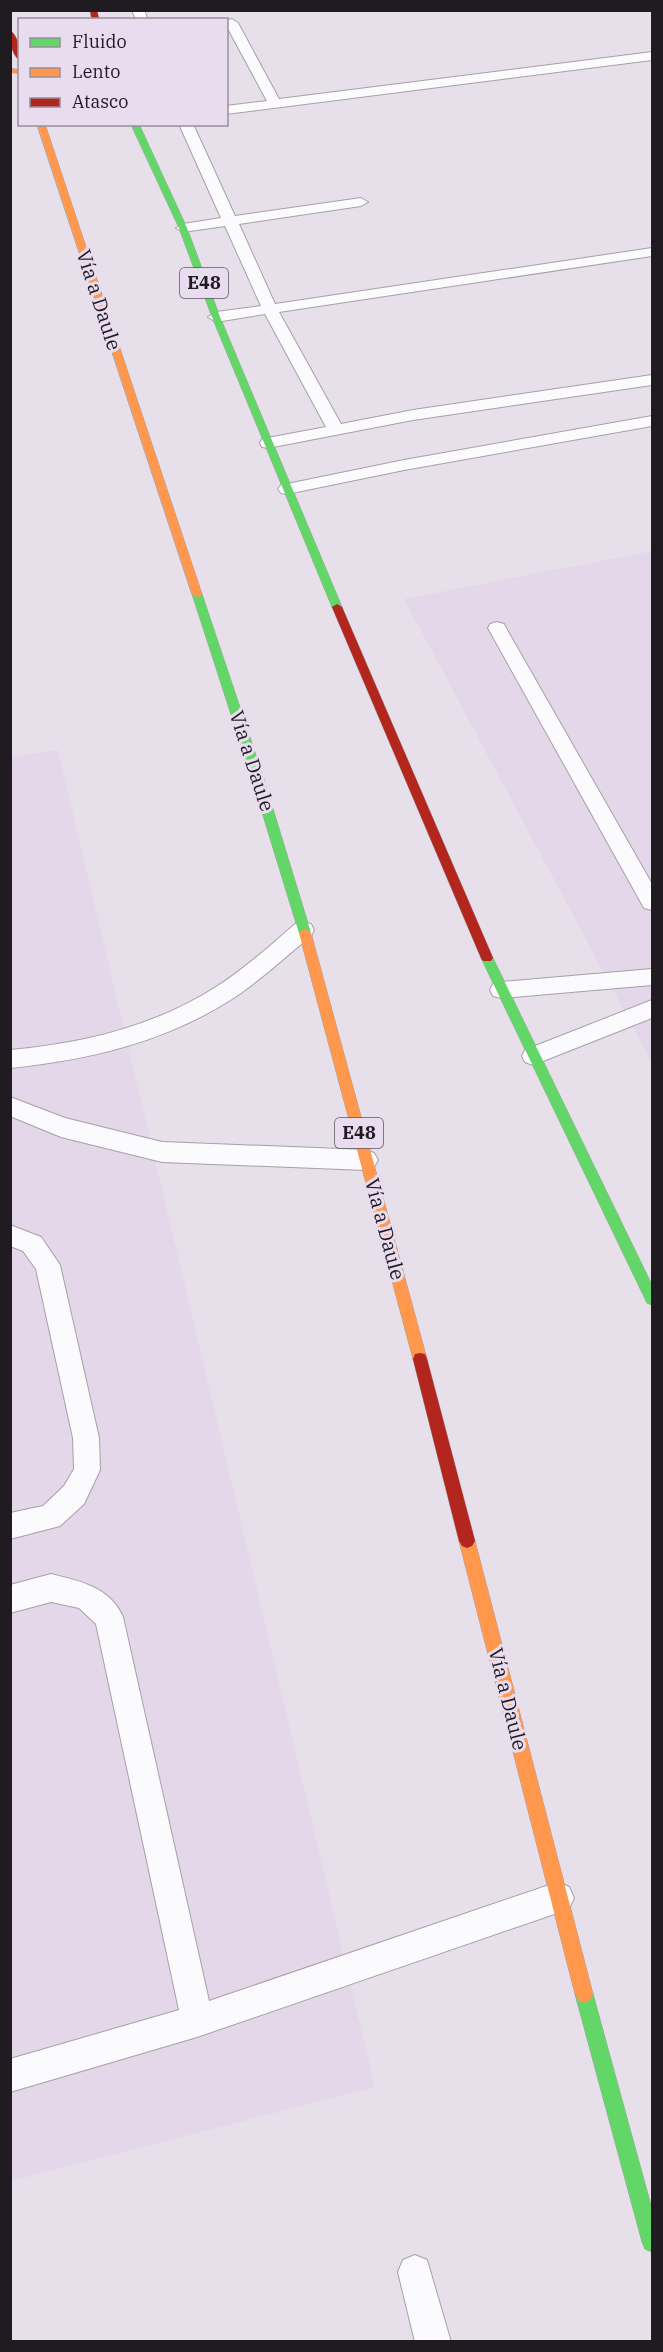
<svg xmlns="http://www.w3.org/2000/svg" width="663" height="2352" viewBox="0 0 663 2352" font-family="'IBM Plex Serif',serif">
<style>
.built{fill:#e4d7e9}
.lines{fill:none;stroke-linecap:round;stroke-linejoin:round}
.lane-casing{stroke:#a6a0a8;stroke-width:2}
.fast-casing{stroke:#a6a0a8;stroke-width:1}
.slow-casing{stroke:#a6a0a8;stroke-width:1}
.jam-casing{stroke:#a6a0a8;stroke-width:1}
.lane{fill:#fbfafc;fill-rule:evenodd}
.fast{fill:#63d668;fill-rule:evenodd}
.slow{fill:#ff974d;fill-rule:evenodd}
.jam{fill:#b3261e;fill-rule:evenodd}
.labels{text-anchor:middle;stroke-width:6;stroke-linejoin:round;paint-order:stroke}
.shield{fill:#e9dcee;stroke:#5c555e;stroke-width:1.5}
.shield-label{font-size:18px;font-weight:bold;fill:#1f1b21}
.street-label{font-size:20px;fill:#1f1b21;stroke:#e9dcee}
</style>
<rect width="100%" height="100%" fill="#e7e0ea"/>
<!-- built -->
<g class="built">
<polygon points="652,551 652,1063 404,599"/>
<polygon points="58,750 375,2087 11,2181 10,757"/>
</g>
<g class="lines">
<!-- lane casing -->
<g class="lane-casing">
<g id="lane">
<polygon points="132,10 144,10 148,20 136,20"/>
<polygon points="232,19 238,23 279,99 652,52 652,60 226,114 226,106 267,101 226,25 228,20"/>
<polygon points="179,124 193,124 235,216 361,198 368,202 361,206 239,224 275,304 652,248 652,256 279,312 341,424 413,410 652,375 652,385 413,420 268,448 262,447 260,443 262,439 326,427 265,314 216,322 208,317 216,312 261,306 225,226 183,232 176,228 183,224 221,218"/>
<polygon points="652,416 652,426 404,470 287,494 281,493 278,489 281,485 287,484 404,460"/>
<polygon points="497,622 504,624 506,628 652,884 652,910 644,908 488,628 490,624"/>
<path d="M303 922 311 924 314 930 311 936C285 957 260 981 232 999 165 1042 89 1060 10 1068V1050C84 1043 153 1027 216 987 244 969 270 946 295 924Z"/>
<polygon points="652,969 652,985 501,998 493,996 490,990 493,984 501,982"/>
<polygon points="652,1000 652,1018 533,1065 525,1062 522,1056 525,1050"/>
<polygon points="10,1097 65,1118 162,1142 366,1150 374,1153 378,1160 374,1167 366,1170 162,1162 61,1137 10,1116"/>
<polygon points="10,1225 41,1237 60,1265 99,1438 100,1470 84,1504 60,1526 10,1539 10,1513 43,1506 64,1486 74,1469 73,1438 36,1269 23,1251 10,1246"/>
<path d="M51 1574C80 1581 110 1587 123 1617L209 2001 558 1882 569 1887 574 1898 569 1909 197 2037 10 2092V2059L179 2010 96 1624 79 1608 51 1602 10 1613V1585Z"/>
<polygon points="415,2255 427,2260 451,2342 415,2342 398,2272 403,2260"/>
</g>
</g>
<!-- fast casing -->
<g class="fast-casing">
<g id="fast">
<polygon points="131,124 139,124 187,228 220,317 342,607 341,609 333,609 332,607 212,317 179,228"/>
<polygon points="197,591 202,594 262,773 311,933 309,936 305,938 299,933 250,773 192,594"/>
<polygon points="487,953 493,958 652,1285 652,1305 647,1303 481,958"/>
<polygon points="584,1985 590,1988 593,1994 652,2209 652,2252 645,2249 642,2242 575,1994 578,1988"/>
</g>
</g>
<!-- slow casing -->
<g class="slow-casing">
<g id="slow">
<polygon points="10,68 20,70 20,74 10,72"/>
<polygon points="37,124 45,124 202,594 201,596 197,597 192,594"/>
<polygon points="305,928 311,933 427,1359 425,1364 420,1365 415,1364 413,1359 299,933"/>
<polygon points="467,1534 472,1536 475,1541 593,1994 590,2000 584,2003 578,2000 575,1994 459,1541 462,1536"/>
</g>
</g>
<!-- jam casing -->
<g class="jam-casing">
<g id="jam">
<polygon points="90,10 97,10 99,20 92,20"/>
<path d="M10 30C19 37 20 50 20 61 11 54 10 41 10 30Z"/>
<polygon points="337,604 342,607 493,958 491,961 483,961 481,958 332,607"/>
<polygon points="420,1353 425,1354 427,1359 475,1541 472,1546 467,1548 462,1546 459,1541 413,1359 415,1354"/>
</g>
</g>
<!-- lane -->
<use href="#lane" class="lane"/>
<!-- fast -->
<use href="#fast" class="fast"/>
<!-- slow -->
<use href="#slow" class="slow"/>
<!-- jam -->
<use href="#jam" class="jam"/>
</g>
<g class="labels">
<!-- shield labels -->
<g class="shield">
<rect x="180" y="268" width="48" height="30" rx="4.5"/>
<rect x="335" y="1118" width="48" height="30" rx="4.5"/>
</g>
<g class="shield-label">
<text x="204" y="289">E48</text>
<text x="359" y="1139">E48</text>
</g>
<!-- street labels -->
<g class="street-label">
<text transform="translate(99 300) rotate(72)" y="7">Vía a Daule</text>
<text transform="translate(252 761) rotate(72)" y="7">Vía a Daule</text>
<text transform="translate(385 1229) rotate(75)" y="7">Vía a Daule</text>
<text transform="translate(508 1699) rotate(76)" y="7">Vía a Daule</text>
</g>
</g>
<!-- border -->
<rect width="663" height="2352" fill="none" stroke="#1f1b21" stroke-width="24"/>
<!-- legend -->
<rect x="18" y="18" width="210" height="108" fill="#e9dcee" stroke="#988f9c" stroke-width="1.5"/>
<rect x="30" y="38" width="30" height="9" fill="#63d668" stroke="#988f9c" stroke-width="1.5"/>
<text x="72" y="48" font-size="18" fill="#1f1b21">Fluido</text>
<rect x="30" y="68" width="30" height="9" fill="#ff974d" stroke="#988f9c" stroke-width="1.5"/>
<text x="72" y="78" font-size="18" fill="#1f1b21">Lento</text>
<rect x="30" y="98" width="30" height="9" fill="#b3261e" stroke="#988f9c" stroke-width="1.5"/>
<text x="72" y="108" font-size="18" fill="#1f1b21">Atasco</text>
</svg>
